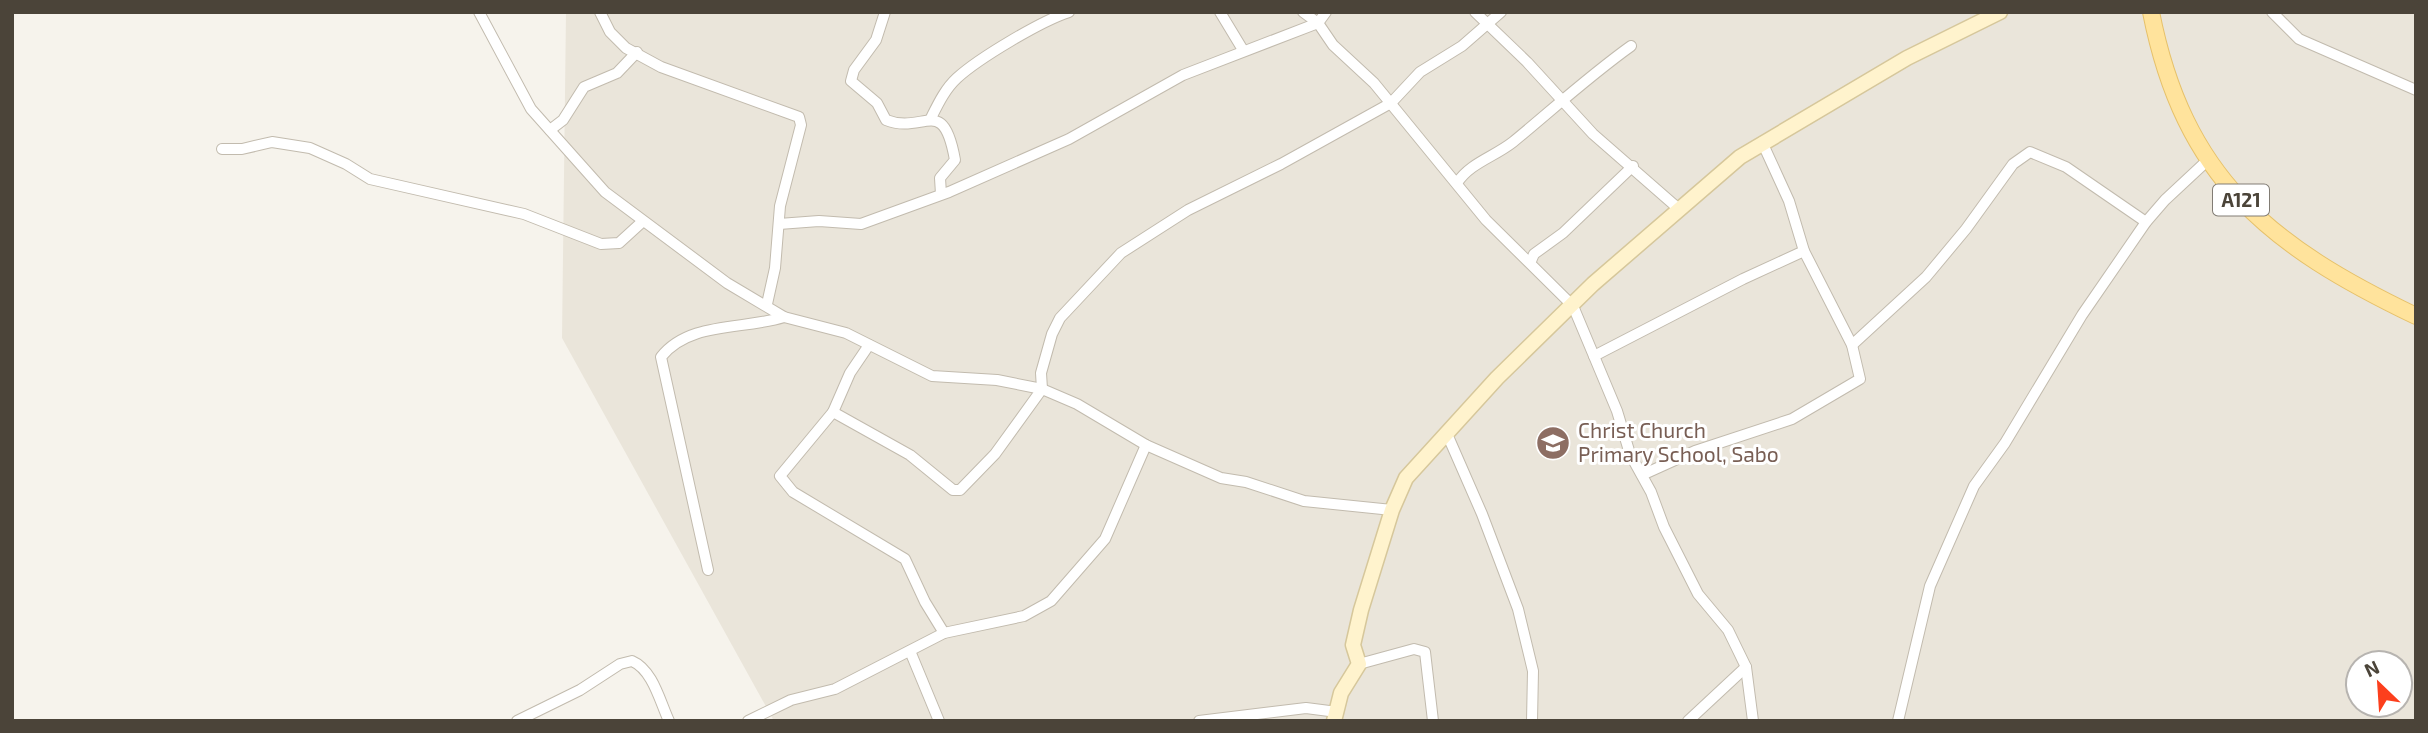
<svg xmlns="http://www.w3.org/2000/svg" width="2428" height="733" viewBox="0 0 2428 733" font-family="'Exo 2',sans-serif">
<style>
.residential{fill:#eae5da;fill-rule:evenodd}
.lines{fill:none;stroke-linecap:round;stroke-linejoin:round}
.street-casing{stroke:#c2bbae;stroke-width:12}
.secondary-casing{stroke:#d6c79b;stroke-width:17}
.primary-casing{stroke:#e6c16a;stroke-width:18}
.street{stroke:#fff;stroke-width:10}
.secondary{stroke:#fff3cd;stroke-width:14}
.primary{stroke:#ffe39c;stroke-width:16}
.labels{text-anchor:middle;stroke-width:6;stroke-linejoin:round;paint-order:stroke}
.shield{fill:#fff;stroke:#817c74;stroke-width:2}
.shield-label{font-size:19px;font-weight:bold;fill:#4b4439}
.education-label{font-size:21px;fill:#785e54;stroke:#fff;text-anchor:start}
</style>
<rect width="100%" height="100%" fill="#f6f3ec"/>
<!-- residential -->
<path class="residential" d="M566 12H2416V721H774L562 338ZM2358 663H2400V705H2358Z"/>
<g class="lines">
<!-- street casing -->
<g class="street-casing">
<g id="street">
<polyline points="479,12 531,109 605,192 727,283 784,317 846,333 932,376 997,380 1042,389 1077,404 1146,445 1221,478 1246,482 1304,501 1392,510"/>
<polyline points="600,12 610,32 626,48 661,67 799,117 801,125 780,206 775,268 767,304"/>
<path d="M885 12 876 40 854 70 851 81 877 103 886 120C924 135 943 93 955 160L940 178 941 194"/>
<polyline points="1220,12 1243,50"/>
<polyline points="1303,12 1318,23 1333,45 1374,83 1486,220 1573,306 1617,411 1630,454 1651,492 1664,527 1698,594 1728,630 1746,667 1753,721"/>
<polyline points="1475,12 1527,62 1593,134 1680,210"/>
<polyline points="2272,12 2299,39 2416,90"/>
<path d="M931 118C938 104 945 89 957 78 979 58 1041 21 1069 12"/>
<polyline points="550,130 563,120 584,87 617,73 637,52"/>
<polyline points="222,149 242,149 272,142 310,148 346,164 370,179 524,214 601,244 619,243 642,222"/>
<path d="M1457 183C1470 163 1494 157 1513 142 1552 110 1589 76 1631 46"/>
<polyline points="779,224 819,221 861,224 949,192 1069,139 1183,75 1318,23 1326,12"/>
<polyline points="1531,261 1534,254 1563,233 1633,166"/>
<polyline points="869,345 850,373 833,412 780,476 793,492 905,559 925,602 944,633"/>
<polyline points="1852,345 1926,277 1966,229 2013,164 2030,152 2066,167 2146,222"/>
<polyline points="1594,356 1743,279 1804,251"/>
<polyline points="833,412 910,455 953,490 960,490 995,454 1042,389 1041,373 1052,334 1060,318 1121,253 1188,210 1281,164 1391,103 1420,72 1462,46 1501,12"/>
<polyline points="1447,434 1482,514 1518,609 1533,671 1532,721"/>
<polyline points="1642,475 1695,451 1792,419 1860,379 1852,345 1804,251 1789,201 1762,142"/>
<path d="M708 570 661 357C689 321 744 330 784 317"/>
<polyline points="910,651 939,721"/>
<polyline points="1359,664 1414,649 1425,652 1433,721"/>
<path d="M517 721 580 690 620 664 632 661C653 670 660 702 669 721"/>
<polyline points="748,721 791,700 835,689 944,633 1024,616 1051,601 1105,539 1146,445"/>
<polyline points="1199,721 1306,708 1337,712"/>
<polyline points="1688,721 1746,667"/>
<polyline points="1898,721 1930,586 1974,486 2005,443 2082,315 2146,222 2165,200 2209,159"/>
</g>
</g>
<!-- secondary casing -->
<g class="secondary-casing">
<polyline id="secondary" points="1334,721 1341,693 1359,664 1353,645 1361,610 1392,510 1406,478 1497,378 1593,284 1740,157 1907,58 2000,12"/>
</g>
<!-- primary casing -->
<g class="primary-casing">
<path id="primary" d="M2151 12C2184 179 2270 246 2416 316"/>
</g>
<!-- street -->
<use href="#street" class="street"/>
<!-- secondary -->
<use href="#secondary" class="secondary"/>
<!-- primary -->
<use href="#primary" class="primary"/>
</g>
<!-- icons -->
<defs>
<g id="school-disc" transform="scale(1.75)"><circle r="9.5" fill="#8d6e63" stroke="#fff"/><path d="M0-5L7-2L0 1L-7-2ZM-4 1L0 2.5L4 1V4Q0 6-4 4Z" fill="#fff"/></g>
</defs>
<g fill-rule="evenodd">
<use href="#school-disc" x="1553" y="443"/>
</g>
<g class="labels">
<!-- shield labels -->
<rect class="shield" x="2213" y="184.5" width="56" height="31" rx="5"/>
<g class="shield-label">
<text x="2241" y="207">A121</text>
</g>
<!-- education labels -->
<g class="education-label">
<text x="1578" y="438">Christ Church<tspan x="1578" dy="24">Primary School, Sabo</tspan></text>
</g>
</g>
<!-- border -->
<rect width="2428" height="733" fill="none" stroke="#4b4439" stroke-width="28"/>
<!-- north arrow -->
<g transform="translate(2379 684) rotate(335)"><circle r="33" fill="#ffffff" stroke="#b7b4b0" stroke-width="2"/>
<path d="M0-5L12 26L0 18L-12 26Z" fill="#fc3f1d"/>
<text y="-10" font-size="19" font-weight="bold" text-anchor="middle" fill="#4b4439">N</text>
</g>
</svg>
